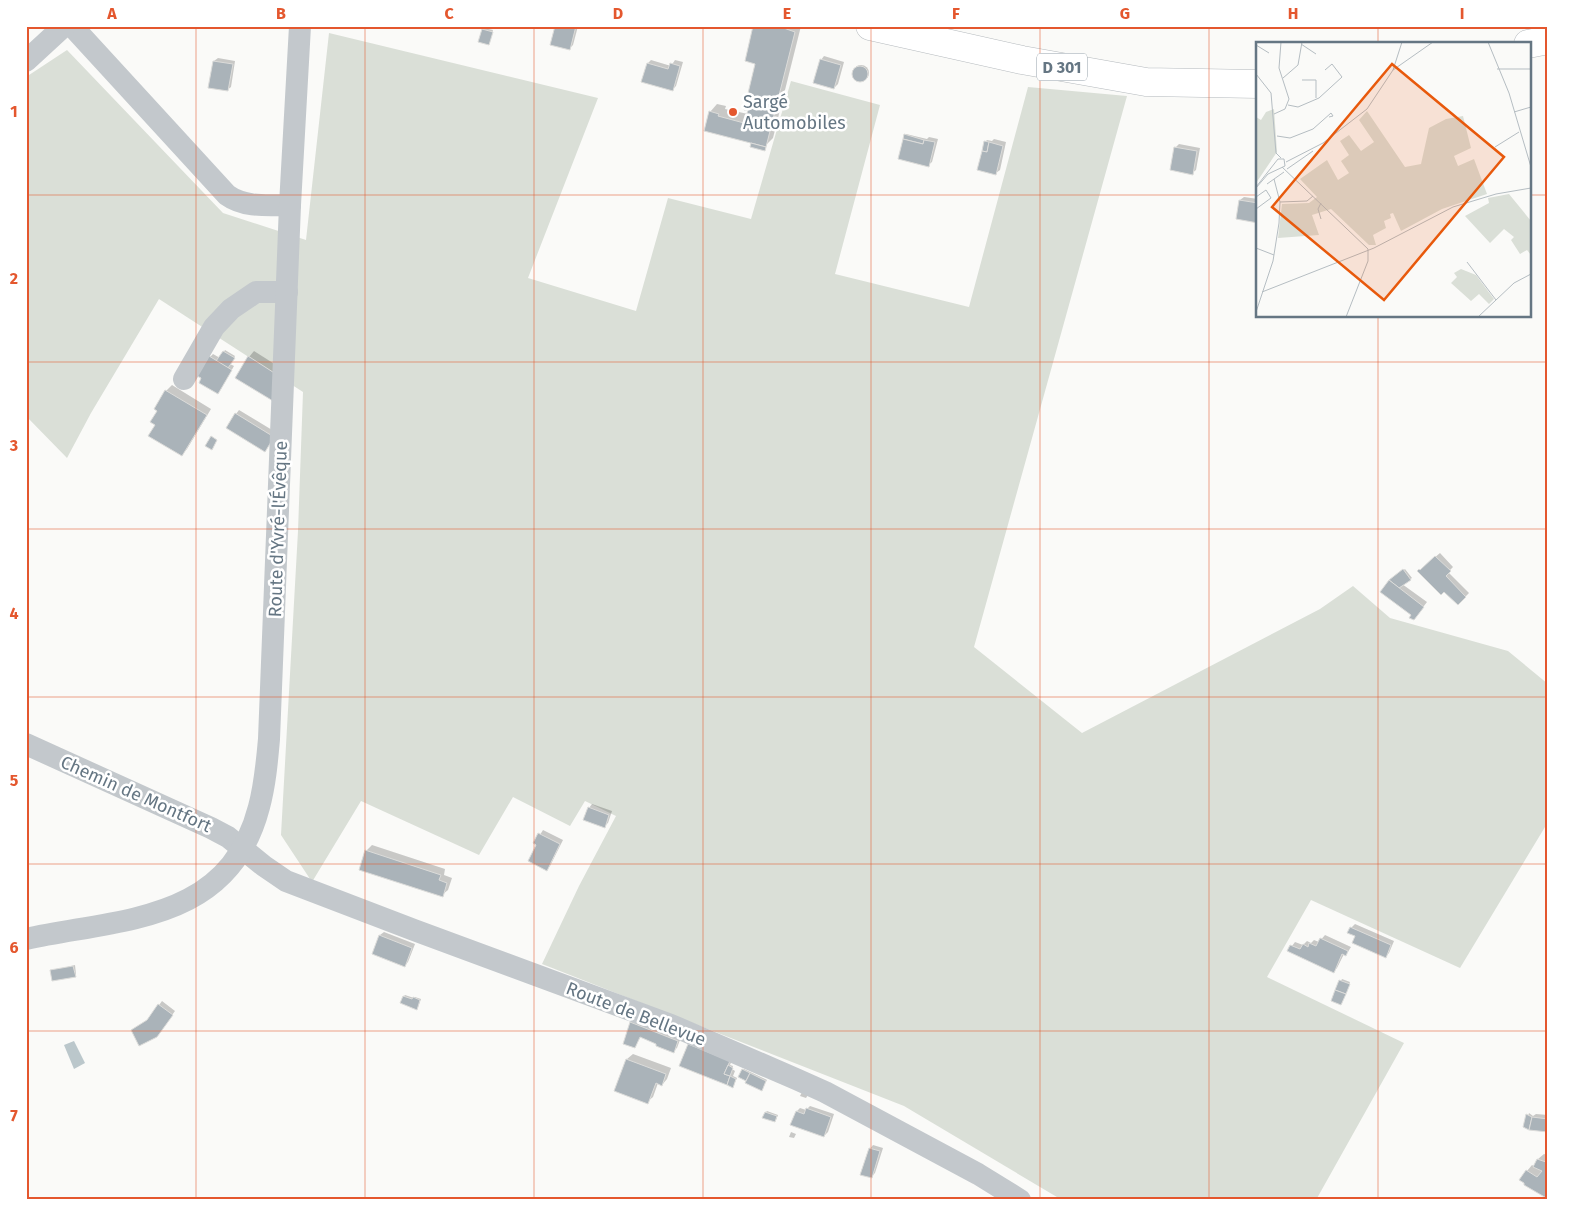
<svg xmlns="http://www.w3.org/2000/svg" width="1574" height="1226" viewBox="0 0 1574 1226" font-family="'Fira Sans',sans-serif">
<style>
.green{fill:#dadfd7}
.water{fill:#bbc7cb}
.shadow{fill:#0003}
.building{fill:#aab3b9;stroke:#dcdcda}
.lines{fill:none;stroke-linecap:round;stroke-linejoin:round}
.major-casing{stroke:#b5babe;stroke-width:29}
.minor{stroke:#c3c8cc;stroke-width:22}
.major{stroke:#fff;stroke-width:28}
.grid{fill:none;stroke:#e4572e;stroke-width:1;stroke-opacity:0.55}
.poi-dot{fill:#e4572e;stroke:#fff;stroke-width:2}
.labels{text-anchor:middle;stroke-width:5;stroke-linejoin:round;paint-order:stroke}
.shield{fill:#fff;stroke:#939fa8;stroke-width:1}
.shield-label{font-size:16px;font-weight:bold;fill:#657683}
.poi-label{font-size:18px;fill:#657683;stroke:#fff;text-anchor:start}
.street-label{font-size:18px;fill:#657683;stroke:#fff}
.inset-road{fill:none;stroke:#b5bdc2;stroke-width:1}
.view{fill:#e8590c;fill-opacity:0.15;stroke:#e8590c;stroke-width:2.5}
.inset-edge{fill:none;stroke:#657683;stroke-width:2.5}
.neatline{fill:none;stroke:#e4572e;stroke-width:2}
.grid-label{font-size:16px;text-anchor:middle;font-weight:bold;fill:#e4572e}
</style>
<rect width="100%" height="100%" fill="#fafaf8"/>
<!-- green -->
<polygon class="green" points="329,33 598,98 528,278 636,311 668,198 751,219 791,81 880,105 835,274 969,307 1028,87 1127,96 974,647 1082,733 1320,609 1353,586 1390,618 1508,651 1548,684 1548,822 1460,968 1311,900 1267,977 1404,1043 1316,1200 1062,1200 904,1106 542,964 579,886 616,816 585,801 570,826 513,797 479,855 361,801 312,882 281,835 298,531 303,392 159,299 91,413 67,458 26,416 26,77 67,50 223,213 306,240"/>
<!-- water -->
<polygon class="water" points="74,1041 85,1063 74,1069 64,1045"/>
<!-- shadow -->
<g class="shadow">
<polygon points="556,26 578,26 573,45 570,48"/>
<polygon points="755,26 801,26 773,138 767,144 765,149 752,144 710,112 717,104 726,106 725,109 748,114 757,63"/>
<polygon points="484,28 493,30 489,44 483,29"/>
<polygon points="824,56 844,62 838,84 834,88 821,60"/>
<polygon points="218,58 235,61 231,87 227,90 214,61"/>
<polygon points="651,60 671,66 675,60 683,62 676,86 672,90 642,81 648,63"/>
<circle cx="861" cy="73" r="8"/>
<polygon points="906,134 927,139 929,137 938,139 932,162 928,165 905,135"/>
<polygon points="994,139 1006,142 1000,170 996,173 985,142 987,140 992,141"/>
<polygon points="1179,144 1200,148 1196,170 1192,173 1176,147"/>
<polygon points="1244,197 1258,199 1258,221 1240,200"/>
<polygon points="225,350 235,356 230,364 234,366 221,389 203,378 210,357 213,354 220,358"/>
<polygon points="254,351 284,370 283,397 249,357"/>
<polygon points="172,385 211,409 187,449 182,454 156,424 158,411 166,391"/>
<polygon points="239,410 277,433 264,451 236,414"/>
<polygon points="1440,553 1453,567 1448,572 1469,593 1458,604 1444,590 1419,571"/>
<polygon points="1405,569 1412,578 1402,584 1427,602 1417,615 1413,615 1394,578"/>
<polygon points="592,804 612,811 608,823 604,826 589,808"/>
<polygon points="543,830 563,840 550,866 547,869 538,844 535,843"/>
<polygon points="372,845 445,869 444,875 452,878 448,890 442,895 366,851"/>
<polygon points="1355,924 1394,941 1389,953 1386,956 1357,936 1351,928"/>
<polygon points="384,932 415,944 408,962 404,966 373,953 380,935"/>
<polygon points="1325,935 1351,947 1346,955 1344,954 1337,968 1334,971 1289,950 1295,942 1303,945 1307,941 1311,943 1314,940 1319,942"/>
<polygon points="75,965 76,974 75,976 52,971"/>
<polygon points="1342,979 1350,982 1341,1004 1332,1000"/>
<polygon points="405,995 414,998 415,997 421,999 418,1007 404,996"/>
<polygon points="162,1001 175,1011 157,1036 133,1030 150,1018"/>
<polygon points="635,1019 681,1037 677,1048 673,1051 641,1036 635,1047 631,1023"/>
<polygon points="694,1039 734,1055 730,1065 733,1066 732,1069 735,1071 733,1076 737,1078 733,1086"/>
<polygon points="633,1054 671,1068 667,1079 662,1085 658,1083 653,1097 647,1102 616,1090 627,1059"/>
<polygon points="744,1069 767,1080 761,1089 740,1076"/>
<polygon points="802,1092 809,1093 806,1098 800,1096"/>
<polygon points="810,1106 834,1114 828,1132 824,1136 792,1124 797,1111 800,1108 806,1110"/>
<polygon points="767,1111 778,1115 776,1120 766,1112"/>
<polygon points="1529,1113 1533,1116 1536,1114 1548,1115 1548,1131 1525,1127"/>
<polygon points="791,1132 796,1134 794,1138 789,1137"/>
<polygon points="873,1145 883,1148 875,1173 871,1177 870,1149"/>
<polygon points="1544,1154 1548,1155 1548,1198 1527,1171 1532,1165 1535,1167 1538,1159"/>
</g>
<!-- building -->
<g class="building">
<polygon points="555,26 576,26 570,50 550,45"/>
<polygon points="753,26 778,26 795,32 766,147 704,131 709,111 719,114 718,116 744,123 748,110 744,110 755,64 745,61"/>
<polygon points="482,29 493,32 489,45 478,42"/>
<polygon points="820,59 841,65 834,89 813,83"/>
<polygon points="213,61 233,64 228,91 208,88"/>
<polygon points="647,63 668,69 670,63 680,66 673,91 641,82"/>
<circle cx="860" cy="74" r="8"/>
<polygon points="904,134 924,140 923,144 903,139"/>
<polygon points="903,139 923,144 924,140 935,142 929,167 898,159"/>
<polygon points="984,141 989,142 987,152 982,151"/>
<polygon points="989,142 1003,146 996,175 977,170 982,151 987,152"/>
<polygon points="751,143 766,147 765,151 750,147"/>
<polygon points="1174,147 1197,151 1193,175 1170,170"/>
<polygon points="1239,200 1258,203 1258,223 1236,219"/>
<polygon points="223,351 235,358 228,368 216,361"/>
<polygon points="209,356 232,370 218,394 199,383 201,378 197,376"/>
<polygon points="248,356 279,376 278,404 235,378"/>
<polygon points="165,390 207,415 182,456 148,436 155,425 150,422 157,411 154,409"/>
<polygon points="235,413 274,437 265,452 226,428"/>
<polygon points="211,436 217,440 212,450 205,446"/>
<polygon points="1435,556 1451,571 1446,576 1466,597 1458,605 1444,592 1441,595 1417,571 1419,569 1420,570"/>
<polygon points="1403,569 1411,580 1399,588 1389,580"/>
<polygon points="1389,580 1424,607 1414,620 1409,618 1411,615 1380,592"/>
<polygon points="588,807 609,815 605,828 583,820"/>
<polygon points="538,833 560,844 547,871 528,861 536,845 533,843"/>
<polygon points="365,850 441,875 439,880 447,883 443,897 359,870"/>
<polygon points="1350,927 1391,945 1386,958 1352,943 1355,936 1347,933"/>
<polygon points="379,935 412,948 405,967 372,954"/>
<polygon points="1320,938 1348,951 1346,956 1342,954 1334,973 1287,951 1290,945 1300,949 1303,944 1308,947 1309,943 1316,946"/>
<polygon points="73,966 76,977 52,981 50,970"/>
<polygon points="1339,980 1350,984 1346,994 1335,990"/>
<polygon points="1335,990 1346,994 1341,1005 1331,1001"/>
<polygon points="403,996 412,999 413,997 420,1000 417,1010 400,1003"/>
<polygon points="158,1004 173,1015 157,1037 139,1046 131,1030 147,1020"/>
<polygon points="630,1022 678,1041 674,1053 656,1046 656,1044 640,1037 635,1048 623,1044"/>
<polygon points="688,1044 730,1061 724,1074 730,1076 727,1085 679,1066"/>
<polygon points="626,1059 666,1074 662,1086 656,1083 648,1104 614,1091"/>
<polygon points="728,1065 733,1068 730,1076 724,1074"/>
<polygon points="742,1069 750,1073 746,1081 738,1077"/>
<polygon points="750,1073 766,1081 762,1091 745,1083"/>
<polygon points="730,1076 736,1079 733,1088 727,1085"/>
<polygon points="806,1108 831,1117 824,1137 790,1125 796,1111 804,1114"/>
<polygon points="765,1112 777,1116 775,1122 762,1118"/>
<polygon points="1526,1114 1532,1117 1529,1130 1523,1127"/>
<polygon points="1532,1117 1548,1119 1548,1132 1529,1130"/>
<polygon points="869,1148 880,1151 872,1178 860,1175"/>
<polygon points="1537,1159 1546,1162 1546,1166 1548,1163 1548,1199 1524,1185 1524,1183 1519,1180 1526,1170 1537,1177 1542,1171 1533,1167"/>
</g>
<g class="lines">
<!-- major casing -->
<g class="major-casing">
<g id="major">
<polyline points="870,26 1022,60 1146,82 1258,84"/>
<polyline points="1528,44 1548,40"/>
</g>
</g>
<!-- minor -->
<g class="minor">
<path d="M72 26 227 195C245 208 269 205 290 205"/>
<polyline points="26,61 64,26"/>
<polyline points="184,379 214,327 231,309 256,292 287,292"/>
<polyline points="26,744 211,828 228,837 264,866 286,881 414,930 671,1025 796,1079 825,1092 978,1174 1020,1200"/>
<path d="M26 939C122 918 229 923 259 807 265 785 267 762 269 739L290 205 300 26"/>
</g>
<!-- major -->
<use href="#major" class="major"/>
</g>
<!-- grid -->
<path class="grid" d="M196 26V1200M365 26V1200M534 26V1200M703 26V1200M871 26V1200M1040 26V1200M1209 26V1200M1378 26V44M26 195H1258M1530 195H1548M1378 316V1200M26 362H1548M26 529H1548M26 697H1548M26 864H1548M26 1031H1548"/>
<!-- markers -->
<circle class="poi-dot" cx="733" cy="112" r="5"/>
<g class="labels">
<!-- shield labels -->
<rect class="shield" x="1037" y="53.5" width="50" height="27" rx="4"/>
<g class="shield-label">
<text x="1062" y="73">D 301</text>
</g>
<!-- poi labels -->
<g class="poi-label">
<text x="743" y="108">Sargé<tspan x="743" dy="21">Automobiles</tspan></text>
</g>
<!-- street labels -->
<g class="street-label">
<text transform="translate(278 529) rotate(-88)" y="6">Route d'Yvré-l'Évêque</text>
<text transform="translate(136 794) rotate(24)" y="6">Chemin de Montfort</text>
<text transform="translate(636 1014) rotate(21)" y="6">Route de Bellevue</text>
</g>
</g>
<!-- overview -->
<g transform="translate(1256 42)">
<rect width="275" height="275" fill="#fafaf8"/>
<path d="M18 67 21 110 0 141V75L5 78 10 70ZM111 69 149 125 165 122 173 86 190 77 207 74 215 106 198 114 202 124 218 117 231 152 186 167 145 189 137 171 134 172 135 176 128 179 130 186 117 193 120 203H113L75 167 56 173 63 193 22 196 26 162 53 161 61 155 44 137 71 118 82 138 93 131 85 119 93 113 84 99 93 93 105 109 118 100 103 78ZM253 152 275 179V213L271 208 264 212 255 198 258 195 248 187 234 201 209 174 233 161 232 156ZM205 227 220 233 238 257 233 262 223 252 215 259 195 241 201 235 198 231Z" fill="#dadfd7"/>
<path class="inset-road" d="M232 0 253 51 275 125M45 2 60 12M0 3 13 11M241 27H275M137 28 177 0M0 32 15 51 20 111 25 116M27 36 42 23 46 0M46 38H60V56M32 63 42 65 63 56 86 35 76 22 69 28M258 70 275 65M18 72 29 67 33 57 23 26 25 0M21 94 34 96 57 87 75 71 77 74 73 75M239 105 263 90M30 120 67 101 111 67 137 28 146 0M26 125 112 207V219L90 275M31 127 57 109M11 142 28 130M0 145 22 117H28L29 124 12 132 0 146M0 155 10 148 15 156 0 167M24 160 51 159 57 154M65 161 62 167 65 177M0 206 18 213M211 220 240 258M6 250 118 206 197 165 240 152 275 146M0 270 17 219 23 181 24 160 18 137M222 275 258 241 275 232"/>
<path class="view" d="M136 22 248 115 128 258 16 165Z"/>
<rect width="275" height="275" class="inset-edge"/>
</g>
<!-- border -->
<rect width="1574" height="1226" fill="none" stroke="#ffffff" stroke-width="55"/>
<rect x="28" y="28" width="1518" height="1170" class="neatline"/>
<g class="grid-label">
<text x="112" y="19">A</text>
<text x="281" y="19">B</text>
<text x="449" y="19">C</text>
<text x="618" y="19">D</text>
<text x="787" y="19">E</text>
<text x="956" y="19">F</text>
<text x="1125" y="19">G</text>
<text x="1293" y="19">H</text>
<text x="1462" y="19">I</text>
<text x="14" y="117">1</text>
<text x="14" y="284">2</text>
<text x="14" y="451">3</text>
<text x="14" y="619">4</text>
<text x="14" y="786">5</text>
<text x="14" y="953">6</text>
<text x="14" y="1121">7</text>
</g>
</svg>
